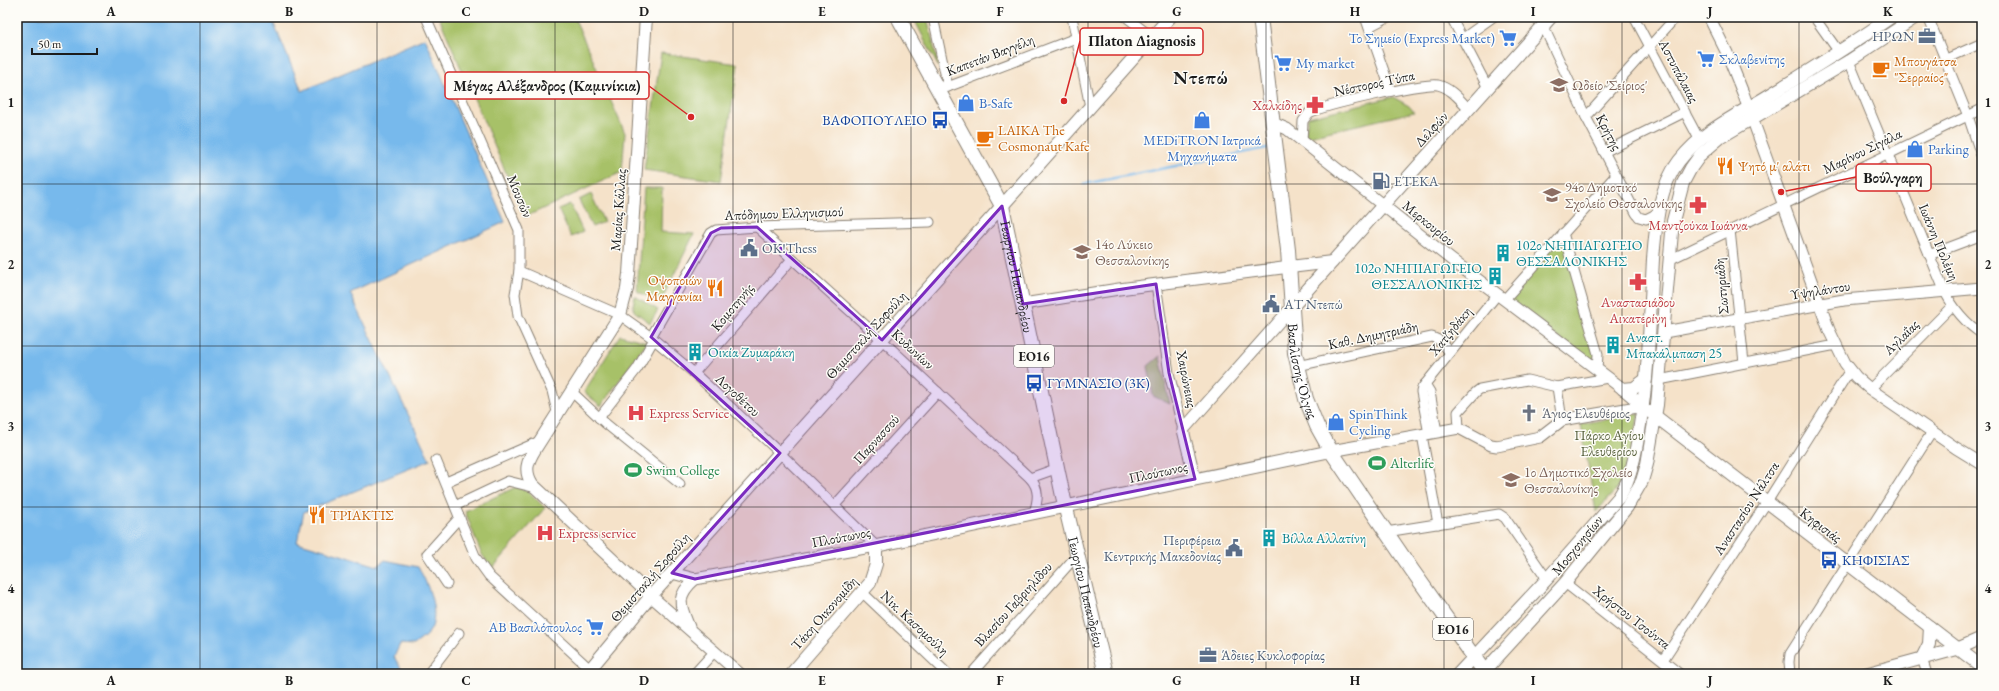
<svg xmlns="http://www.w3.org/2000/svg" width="1999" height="691" viewBox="0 0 1999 691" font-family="'EB Garamond',serif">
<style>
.green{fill:#a7c167;stroke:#626e42}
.water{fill:#77b9ec;stroke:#4a6a84}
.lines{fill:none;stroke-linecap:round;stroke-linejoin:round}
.stream{stroke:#77b9ec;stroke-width:2.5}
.minor-casing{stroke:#887f72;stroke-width:11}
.tertiary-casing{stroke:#887f72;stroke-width:13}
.secondary-casing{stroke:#887f72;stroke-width:14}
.primary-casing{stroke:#887f72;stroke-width:16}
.minor{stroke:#fff;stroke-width:9}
.tertiary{stroke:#fff;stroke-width:11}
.secondary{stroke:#fff;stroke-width:12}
.primary{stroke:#fff;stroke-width:14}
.marked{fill:#7b2cbf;fill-opacity:0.2;stroke:#7b2cbf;stroke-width:3;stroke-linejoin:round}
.grid{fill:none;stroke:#1c1c1c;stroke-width:1;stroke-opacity:0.55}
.labels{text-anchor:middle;stroke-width:3;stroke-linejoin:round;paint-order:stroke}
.shield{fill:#fdfcf7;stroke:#605f5e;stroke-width:1}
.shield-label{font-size:13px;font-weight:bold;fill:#1c1c1c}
.service-label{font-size:14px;fill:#4e5e75;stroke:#fdfcf7;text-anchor:start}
.shop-label{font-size:14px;fill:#366cbe;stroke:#fdfcf7;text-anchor:start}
.street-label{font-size:14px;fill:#1c1c1c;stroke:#fdfcf7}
.food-label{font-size:14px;fill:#c56008;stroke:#fdfcf7;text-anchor:start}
.education-label{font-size:14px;fill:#785e54;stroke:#fdfcf7;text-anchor:start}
.health-label{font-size:14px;fill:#be3a42;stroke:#fdfcf7}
.transit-label{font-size:14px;fill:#164399;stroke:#fdfcf7;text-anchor:start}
.culture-label{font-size:14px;fill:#0d838f;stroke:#fdfcf7;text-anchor:start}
.worship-label{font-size:14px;fill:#5b616d;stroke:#fdfcf7;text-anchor:start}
.park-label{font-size:14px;fill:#545e3a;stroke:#fdfcf7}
.leisure-label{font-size:14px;fill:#27864d;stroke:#fdfcf7;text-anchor:start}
.district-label{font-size:18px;font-weight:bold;letter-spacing:1px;fill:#1c1c1c;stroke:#fdfcf7}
.leader{fill:none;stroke:#d62828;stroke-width:1.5}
.callout-dot{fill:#d62828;stroke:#fdfcf7;stroke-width:1.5}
.callout{fill:#fdfcf7;stroke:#d62828;stroke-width:1.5}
.callout-label{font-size:15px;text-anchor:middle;font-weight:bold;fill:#1c1c1c}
.neatline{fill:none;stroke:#1c1c1c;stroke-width:1.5}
.grid-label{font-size:13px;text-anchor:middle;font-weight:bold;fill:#1c1c1c}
</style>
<rect width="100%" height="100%" fill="#fdfcf7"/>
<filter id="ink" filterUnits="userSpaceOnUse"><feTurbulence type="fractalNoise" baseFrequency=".025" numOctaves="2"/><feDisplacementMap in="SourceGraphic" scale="8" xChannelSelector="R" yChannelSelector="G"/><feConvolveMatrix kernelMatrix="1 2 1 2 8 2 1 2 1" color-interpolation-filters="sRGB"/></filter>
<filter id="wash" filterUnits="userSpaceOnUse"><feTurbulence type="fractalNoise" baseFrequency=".012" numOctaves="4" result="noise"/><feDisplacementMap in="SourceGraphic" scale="16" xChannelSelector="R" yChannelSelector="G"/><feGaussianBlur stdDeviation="0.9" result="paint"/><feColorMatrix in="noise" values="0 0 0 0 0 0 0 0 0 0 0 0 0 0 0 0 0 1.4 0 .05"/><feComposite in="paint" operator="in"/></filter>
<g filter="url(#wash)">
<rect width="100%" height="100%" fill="#f5e2c9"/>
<!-- green -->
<g class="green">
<polygon points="439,17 574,17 625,133 622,172 525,217"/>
<polygon points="913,17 927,17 939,68"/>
<polygon points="661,53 738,64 721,181 644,170"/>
<polygon points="1393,97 1409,106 1414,112 1305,137 1308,117"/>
<polygon points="644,188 662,188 661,232 694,234 660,303 637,291"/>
<polygon points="591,194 604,222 592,227 579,200"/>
<polygon points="570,204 583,232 571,237 558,209"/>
<polygon points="1563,233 1598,365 1504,300"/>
<polygon points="635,296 658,310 650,323 634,311 633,305"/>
<polygon points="620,335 647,342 601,406 584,392"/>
<polygon points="1160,356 1160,357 1170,404 1153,396 1148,366"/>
<polygon points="1639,413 1628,471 1616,490 1596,512 1581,424"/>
<polygon points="516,487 529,492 545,508 492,569 481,553 465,511"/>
</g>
<!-- water -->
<path class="water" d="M17 17H271L302 91 425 38 505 222 350 293 430 460 304 512 297 542 378 566 385 560 418 567C428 584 438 608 432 627 429 635 420 640 414 645L400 644 394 657 402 670 399 674H17Z"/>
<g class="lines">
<!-- stream -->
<polyline class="stream" points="1084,184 1272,147"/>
</g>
</g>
<g filter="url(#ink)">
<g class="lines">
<!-- minor casing -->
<g class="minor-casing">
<g id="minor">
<polyline points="426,17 519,230 519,271 515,294 518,316 552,391 558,416"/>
<polyline points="933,17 948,87"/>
<polyline points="1072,17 1090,107"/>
<polyline points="1126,17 1152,37"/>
<polyline points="1365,17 1391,91"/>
<polyline points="1451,17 1488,88"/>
<polyline points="1539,17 1586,117 1636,213 1639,217 1646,219 1658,213"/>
<polyline points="1634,17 1699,139"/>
<polyline points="1814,17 1839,52"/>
<polyline points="1928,17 1968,116 1982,158"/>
<polyline points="1369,27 1388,17"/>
<polyline points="1462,39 1493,17"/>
<polyline points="1946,59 1982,43"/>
<path d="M1849 61 1944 290C1953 308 1965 323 1982 334"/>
<polyline points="937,91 1076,38"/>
<polyline points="1586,117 1676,17"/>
<path d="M1302 142 1303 121 1309 113C1325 105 1421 83 1438 85 1451 88 1460 100 1469 109"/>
<polyline points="1604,152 1685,112"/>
<path d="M757 227 882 340 1030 478C1040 489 1038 500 1034 513"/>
<polyline points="1730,230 1744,363"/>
<polyline points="1563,233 1598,354 1597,370"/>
<polyline points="1929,255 1982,235"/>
<polyline points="1669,260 1982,109"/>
<polyline points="519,271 620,315 651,337 694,373 780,453 876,546"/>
<polyline points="1156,284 1169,373 1183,430"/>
<polyline points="1504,300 1616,175"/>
<polyline points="651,337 711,233 716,230 757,227 930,222"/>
<polyline points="1297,366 1432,337 1441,341 1450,353"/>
<polyline points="694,373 792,259"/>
<polyline points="1659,380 1836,345"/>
<polyline points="1425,384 1430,392 1437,432"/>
<polyline points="1557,387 1562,420"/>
<polyline points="1870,389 1952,306"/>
<polyline points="572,392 605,423 680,484"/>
<polyline points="599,418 637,369 654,339"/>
<polyline points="1459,428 1458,412 1476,392 1480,389 1527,380 1557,387 1608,378"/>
<polyline points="1429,434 1421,392 1422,388 1497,295"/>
<polyline points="1422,435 1438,524"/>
<polyline points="436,460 476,558 489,576 590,669"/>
<polyline points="1030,478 1058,468"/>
<polyline points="446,482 542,440"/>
<polyline points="835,505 938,392"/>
<polyline points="455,506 508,481 536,488"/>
<polyline points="1386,532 1499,514 1505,518 1547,579"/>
<polyline points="1565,583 1680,674"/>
<polyline points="447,584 427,554 460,517"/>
<polyline points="863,593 948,674"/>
<polyline points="1922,658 1927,674"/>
<polyline points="1663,660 1767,502 1850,370"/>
<polyline points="433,674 430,671 459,633"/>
<polyline points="694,674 715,651"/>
<polyline points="971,674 1078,554"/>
<polyline points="1790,674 1789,662 1790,654 1932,432"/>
</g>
</g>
<!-- tertiary casing -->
<g class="tertiary-casing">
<g id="tertiary">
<polyline points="1709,17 1727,53 1743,93 1829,330 1845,363 1856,377 1870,389 1956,448 1982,464"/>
<polyline points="1273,123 1287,129 1453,261 1623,389 1643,406"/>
<polyline points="1023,304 1119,289 1290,267"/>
<polyline points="1664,332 1844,300 1982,288"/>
<polyline points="1331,451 1459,428 1491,445 1497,446 1540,437 1562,420 1643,406"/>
<polyline points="1195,479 1183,430 1292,307"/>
<polyline points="672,573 695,579 876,546"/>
<polyline points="651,596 740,674"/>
<path d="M689 627C680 605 675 597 695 579"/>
</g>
</g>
<!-- secondary casing -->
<g class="secondary-casing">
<g id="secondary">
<path d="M646 17 629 274 627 289 620 315 535 449C527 462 524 471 532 484L651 596"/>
<polyline points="1290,267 1332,262"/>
<polyline points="1292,307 1551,17"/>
<polyline points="1623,389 1634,388 1646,379"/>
<polyline points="1650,412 1982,667"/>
<polyline points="1922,658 1929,644 1930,627"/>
<polyline points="586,674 651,596 1002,206 1170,17"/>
<polyline points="791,674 870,583 876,564 876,546 1331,451"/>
<path d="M1458 674 1547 579 1619 497C1633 475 1636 450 1640 425 1649 370 1650 315 1653 259 1656 226 1658 188 1679 161 1704 129 1738 115 1771 94 1812 69 1852 44 1891 17"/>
<polyline points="1482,674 1565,583 1627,507 1642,481 1647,464 1657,405 1673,221 1683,183 1691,168 1701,154 1721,137 1849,61 1916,17"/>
<polyline points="1865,674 1957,649 1982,638"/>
</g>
</g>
<!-- primary casing -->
<g class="primary-casing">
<g id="primary">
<path id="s1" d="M898 17 1002 206 1063 496 1106 674"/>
<path id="s2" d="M1260 17 1288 250 1295 353 1306 399 1317 426 1331 451 1412 570 1486 674"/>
</g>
</g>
<!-- minor -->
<use href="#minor" class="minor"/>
<!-- tertiary -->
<use href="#tertiary" class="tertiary"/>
<!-- secondary -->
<use href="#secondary" class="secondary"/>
<!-- primary -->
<use href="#primary" class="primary"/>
</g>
</g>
<!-- marked area -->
<path class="marked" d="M1002 206 1023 304 1156 284 1169 373 1195 479 695 579 672 573 780 453 651 337 711 233 721 228 757 227 882 340Z"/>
<!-- grid -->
<path class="grid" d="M200 17V674M377 17V674M555 17V674M733 17V674M911 17V674M1088 17V674M1266 17V674M1444 17V674M1622 17V674M1799 17V674M17 184H1982M17 346H1982M17 507H1982"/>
<!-- icons -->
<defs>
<g id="office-bare" transform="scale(1.38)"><path d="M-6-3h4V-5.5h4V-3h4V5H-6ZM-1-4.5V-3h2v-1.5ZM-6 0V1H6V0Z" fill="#5c6f8a" stroke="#fdfcf7" stroke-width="2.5" paint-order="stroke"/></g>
<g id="supermarket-bare" transform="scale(1.38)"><path d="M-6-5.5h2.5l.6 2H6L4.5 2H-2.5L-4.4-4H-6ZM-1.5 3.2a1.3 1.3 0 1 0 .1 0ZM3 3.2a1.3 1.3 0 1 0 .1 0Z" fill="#3f7fe0" stroke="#fdfcf7" stroke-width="2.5" paint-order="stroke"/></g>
<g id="cafe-bare" transform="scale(1.38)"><path d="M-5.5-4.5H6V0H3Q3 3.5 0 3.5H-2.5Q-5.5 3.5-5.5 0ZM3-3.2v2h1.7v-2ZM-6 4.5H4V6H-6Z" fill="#e8710a" stroke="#fdfcf7" stroke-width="2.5" paint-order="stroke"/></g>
<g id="school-bare" transform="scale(1.38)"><path d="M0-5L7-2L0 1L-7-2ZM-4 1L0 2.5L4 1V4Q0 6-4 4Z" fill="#8d6e63" stroke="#fdfcf7" stroke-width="2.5" paint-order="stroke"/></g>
<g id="shop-bare" transform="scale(1.38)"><path d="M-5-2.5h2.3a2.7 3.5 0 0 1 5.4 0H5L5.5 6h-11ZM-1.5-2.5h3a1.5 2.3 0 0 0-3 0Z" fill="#3f7fe0" stroke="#fdfcf7" stroke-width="2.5" paint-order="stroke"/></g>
<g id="pharmacy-bare" transform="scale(1.38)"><path d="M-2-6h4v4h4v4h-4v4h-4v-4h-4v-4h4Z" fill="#e0444e" stroke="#fdfcf7" stroke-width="2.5" paint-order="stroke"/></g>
<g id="bus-bare" transform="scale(1.38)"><path d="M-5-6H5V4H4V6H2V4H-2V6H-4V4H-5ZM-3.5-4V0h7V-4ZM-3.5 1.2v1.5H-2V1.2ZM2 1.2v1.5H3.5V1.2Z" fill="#1a4fb4" stroke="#fdfcf7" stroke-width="2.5" paint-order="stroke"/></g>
<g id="restaurant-bare" transform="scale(1.38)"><path d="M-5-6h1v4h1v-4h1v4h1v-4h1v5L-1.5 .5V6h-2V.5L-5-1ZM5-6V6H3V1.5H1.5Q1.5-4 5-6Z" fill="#e8710a" stroke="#fdfcf7" stroke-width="2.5" paint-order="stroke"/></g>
<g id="fuel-bare" transform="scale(1.38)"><path d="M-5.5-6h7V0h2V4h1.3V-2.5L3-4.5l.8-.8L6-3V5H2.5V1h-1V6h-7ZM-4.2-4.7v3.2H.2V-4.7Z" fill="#5c6f8a" stroke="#fdfcf7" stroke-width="2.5" paint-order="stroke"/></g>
<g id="civic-bare" transform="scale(1.38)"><path d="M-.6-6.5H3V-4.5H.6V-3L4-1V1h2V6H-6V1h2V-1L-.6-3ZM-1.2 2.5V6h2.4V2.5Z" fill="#5c6f8a" stroke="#fdfcf7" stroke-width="2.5" paint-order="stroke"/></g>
<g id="building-bare" transform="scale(1.38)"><path d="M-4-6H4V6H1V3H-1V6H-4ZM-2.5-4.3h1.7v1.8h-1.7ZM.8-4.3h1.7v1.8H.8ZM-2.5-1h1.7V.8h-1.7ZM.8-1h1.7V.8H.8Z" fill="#0f9aa8" stroke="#fdfcf7" stroke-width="2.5" paint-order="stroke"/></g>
<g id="hospital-bare" transform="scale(1.38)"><path d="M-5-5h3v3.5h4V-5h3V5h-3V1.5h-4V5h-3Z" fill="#e0444e" stroke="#fdfcf7" stroke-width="2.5" paint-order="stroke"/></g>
<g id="church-bare" transform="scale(1.38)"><path d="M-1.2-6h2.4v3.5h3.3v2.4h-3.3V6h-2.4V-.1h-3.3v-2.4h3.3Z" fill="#6b7280" stroke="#fdfcf7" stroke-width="2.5" paint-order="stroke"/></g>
<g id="stadium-bare" transform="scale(1.38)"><path d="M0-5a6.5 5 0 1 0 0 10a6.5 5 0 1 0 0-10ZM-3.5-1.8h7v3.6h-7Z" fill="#2e9e5b" stroke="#fdfcf7" stroke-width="2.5" paint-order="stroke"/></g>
</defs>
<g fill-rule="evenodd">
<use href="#office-bare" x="1927" y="36"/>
<use href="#supermarket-bare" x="1508" y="38"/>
<use href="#supermarket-bare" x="1706" y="59"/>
<use href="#supermarket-bare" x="1283" y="63"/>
<use href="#cafe-bare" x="1881" y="69"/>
<use href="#school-bare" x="1559" y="85"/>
<use href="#shop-bare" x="966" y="103"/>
<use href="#pharmacy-bare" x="1315" y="105"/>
<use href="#bus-bare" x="940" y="120"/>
<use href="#shop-bare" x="1202" y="120"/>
<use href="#cafe-bare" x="985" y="138"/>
<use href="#shop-bare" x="1915" y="149"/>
<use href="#restaurant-bare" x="1725" y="166"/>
<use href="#fuel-bare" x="1381" y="181"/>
<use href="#school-bare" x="1552" y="195"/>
<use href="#pharmacy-bare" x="1698" y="205"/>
<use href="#civic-bare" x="749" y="248"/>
<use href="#school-bare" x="1082" y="252"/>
<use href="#building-bare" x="1503" y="253"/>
<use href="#building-bare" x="1495" y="276"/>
<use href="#pharmacy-bare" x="1638" y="282"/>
<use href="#restaurant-bare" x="715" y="288"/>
<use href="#civic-bare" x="1271" y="304"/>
<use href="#building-bare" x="1613" y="345"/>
<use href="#building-bare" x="695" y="352"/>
<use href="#bus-bare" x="1034" y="383"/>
<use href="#hospital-bare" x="636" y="413"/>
<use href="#church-bare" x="1529" y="413"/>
<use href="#shop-bare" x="1336" y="422"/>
<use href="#stadium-bare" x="1377" y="463"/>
<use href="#stadium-bare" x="633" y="470"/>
<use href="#school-bare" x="1511" y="480"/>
<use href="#restaurant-bare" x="317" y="515"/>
<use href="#hospital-bare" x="545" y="533"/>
<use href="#building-bare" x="1269" y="538"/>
<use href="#civic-bare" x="1234" y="548"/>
<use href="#bus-bare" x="1829" y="560"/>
<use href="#supermarket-bare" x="595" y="627"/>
<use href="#office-bare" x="1208" y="655"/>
</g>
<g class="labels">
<!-- shield labels -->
<g class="shield">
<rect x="1014" y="345" width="40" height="22" rx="3"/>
<rect x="1433" y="618" width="40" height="22" rx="3"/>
</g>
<g class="shield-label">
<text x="1034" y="361">ΕΟ16</text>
<text x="1453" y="634">ΕΟ16</text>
</g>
<!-- service labels -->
<g class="service-label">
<text x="1914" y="41" text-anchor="end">ΗΡΩΝ</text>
<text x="1394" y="186">ΕΤΕΚΑ</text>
<text x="762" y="253">OK!Thess</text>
<text x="1284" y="309">ΑΤ Ντεπώ</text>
<text x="1221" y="545" text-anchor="end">Περιφέρεια<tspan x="1221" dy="16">Κεντρικής Μακεδονίας</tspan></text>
<text x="1221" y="660">Άδειες Κυκλοφορίας</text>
</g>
<!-- shop labels -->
<g class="shop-label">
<text x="1495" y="43" text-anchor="end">Το Σημείο (Express Market)</text>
<text x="1719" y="64">Σκλαβενίτης</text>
<text x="1296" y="68">My market</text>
<text x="979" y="108">B-Safe</text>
<text x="1202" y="145" text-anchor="middle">MEDiTRON Ιατρικά<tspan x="1202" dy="16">Μηχανήματα</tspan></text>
<text x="1928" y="154">Parking</text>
<text x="1349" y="419">SpinThink<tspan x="1349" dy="16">Cycling</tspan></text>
<text x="582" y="632" text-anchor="end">ΑΒ Βασιλόπουλος</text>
</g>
<!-- street labels -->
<g class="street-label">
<text transform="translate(990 55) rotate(-21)" y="5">Καπετάν Βαγγέλη</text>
<text transform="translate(1679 71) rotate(62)" y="5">Αστυπάλαιας</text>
<text transform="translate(1374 83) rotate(-12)" y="5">Νέστορος Τύπα</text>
<text transform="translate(1431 129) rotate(-48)" y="5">Δελφών</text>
<text transform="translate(1609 132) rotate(62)" y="5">Κρήτης</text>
<text transform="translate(1862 151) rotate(-26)" y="5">Μαρίνου Σιγάλα</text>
<text transform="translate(520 196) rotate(67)" y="5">Μουσών</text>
<text transform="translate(618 210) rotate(-86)" y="5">Μαρίας Κάλλας</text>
<text transform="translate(784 213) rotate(-2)" y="5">Απόδημου Ελληνισμού</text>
<text transform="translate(1429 223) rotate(39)" y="5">Μερκουρίου</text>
<text transform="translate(1939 242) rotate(67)" y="5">Ιωάννη Πολέμη</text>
<text dy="5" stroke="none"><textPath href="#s1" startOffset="288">Γεωργίου Παπανδρέου</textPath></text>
<text transform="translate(1721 286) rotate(-95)" y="5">Σωτηριάδη</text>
<text transform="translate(1820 290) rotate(-9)" y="5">Υψηλάντου</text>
<text transform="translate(732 307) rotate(-50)" y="5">Κομοτηνής</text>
<text transform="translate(1450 331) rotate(-51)" y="5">Χατζηδάκη</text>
<text transform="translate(866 335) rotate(-48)" y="5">Θεμιστοκλή Σοφούλη</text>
<text transform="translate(1373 335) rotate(-12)" y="5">Καθ. Δημητριάδη</text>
<text transform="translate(1901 337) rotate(-45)" y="5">Αγλαΐας</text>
<text transform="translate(913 349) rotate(43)" y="5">Κυδωνίων</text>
<text dy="5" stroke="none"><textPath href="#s2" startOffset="357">Βασιλίσσης Όλγας</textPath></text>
<text transform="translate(1187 379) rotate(79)" y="5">Χαιρώνειας</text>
<text transform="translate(738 395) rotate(43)" y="5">Λογοθέτου</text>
<text transform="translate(876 439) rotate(-48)" y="5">Παρνασσού</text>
<text transform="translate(1158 472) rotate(-12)" y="5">Πλούτωνος</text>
<text transform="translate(1746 508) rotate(-57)" y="5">Αναστασίου Νάλτσα</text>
<text transform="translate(1821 525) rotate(37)" y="5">Κηφισιάς</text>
<text transform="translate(841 537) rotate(-11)" y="5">Πλούτωνος</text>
<text transform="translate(1577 545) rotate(-51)" y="5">Μοσχονησίων</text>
<text transform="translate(650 577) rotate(-49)" y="5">Θεμιστοκλή Σοφούλη</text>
<text dy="5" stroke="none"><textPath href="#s1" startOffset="611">Γεωργίου Παπανδρέου</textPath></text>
<text transform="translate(1013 604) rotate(-48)" y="5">Βλασίου Γαβριηλίδου</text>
<text transform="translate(824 613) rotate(-49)" y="5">Τάκη Οικονομίδη</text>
<text transform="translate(1632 617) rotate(38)" y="5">Χρήστου Τσούντα</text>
<text transform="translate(915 623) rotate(43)" y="5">Νικ. Κασομούλη</text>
</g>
<!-- food labels -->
<g class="food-label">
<text x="1894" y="66">Μπουγάτσα<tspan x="1894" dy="16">"Σερραίος"</tspan></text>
<text x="998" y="135">LAIKA The<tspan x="998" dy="16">Cosmonaut Kafe</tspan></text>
<text x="1738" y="171">Ψητό μ' αλάτι</text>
<text x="702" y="285" text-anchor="end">Οψοποιών<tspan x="702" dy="16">Μαγγανίαι</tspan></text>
<text x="330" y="520">ΤΡΙΑΚΤΙΣ</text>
</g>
<!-- education labels -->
<g class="education-label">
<text x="1572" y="90">Ωδείο 'Σείριος'</text>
<text x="1565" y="192">94ο Δημοτικό<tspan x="1565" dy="16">Σχολείο Θεσσαλονίκης</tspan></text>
<text x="1095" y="249">14ο Λύκειο<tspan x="1095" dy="16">Θεσσαλονίκης</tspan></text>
<text x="1524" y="477">1ο Δημοτικό Σχολείο<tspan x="1524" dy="16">Θεσσαλονίκης</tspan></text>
</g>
<!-- health labels -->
<g class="health-label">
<text x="1302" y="110" text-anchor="end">Χαλκίδης</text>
<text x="1698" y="230">Μαντζούκα Ιωάννα</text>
<text x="1638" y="307">Αναστασιάδου<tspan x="1638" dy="16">Αικατερίνη</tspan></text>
<text x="649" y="418" text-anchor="start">Express Service</text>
<text x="558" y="538" text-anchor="start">Express service</text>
</g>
<!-- transit labels -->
<g class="transit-label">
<text x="927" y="125" text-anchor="end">ΒΑΦΟΠΟΥΛΕΙΟ</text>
<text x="1047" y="388">ΓΥΜΝΑΣΙΟ (3Κ)</text>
<text x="1842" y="565">ΚΗΦΙΣΙΑΣ</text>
</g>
<!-- culture labels -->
<g class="culture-label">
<text x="1516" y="250">102ο ΝΗΠΙΑΓΩΓΕΙΟ<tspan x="1516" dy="16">ΘΕΣΣΑΛΟΝΙΚΗΣ</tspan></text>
<text x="1482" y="273" text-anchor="end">102o ΝΗΠΙΑΓΩΓΕΙΟ<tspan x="1482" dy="16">ΘΕΣΣΑΛΟΝΙΚΗΣ</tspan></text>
<text x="1626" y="342">Αναστ.<tspan x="1626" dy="16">Μπακάλμπαση 25</tspan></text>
<text x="708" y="357">Οικία Ζυμαράκη</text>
<text x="1282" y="543">Βίλλα Αλλατίνη</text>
</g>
<!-- worship labels -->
<g class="worship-label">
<text x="1542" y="418">Άγιος Ελευθέριος</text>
</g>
<!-- park labels -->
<g class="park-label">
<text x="1609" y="440">Πάρκο Αγίου<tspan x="1609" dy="16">Ελευθερίου</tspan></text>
</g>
<!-- leisure labels -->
<g class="leisure-label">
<text x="1390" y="468">Alterlife</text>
<text x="646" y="475">Swim College</text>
</g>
<!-- district labels -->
<g class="district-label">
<text x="1201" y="84">Ντεπώ</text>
</g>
</g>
<!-- callouts -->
<path class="leader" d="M1064 101L1080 41M691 117L649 86M1781 192L1856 177"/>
<g class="callout-dot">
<circle cx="1064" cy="101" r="4"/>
<circle cx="691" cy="117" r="4"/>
<circle cx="1781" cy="192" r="4"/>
</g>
<g class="callout">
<rect x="1080" y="28" width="123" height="27" rx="4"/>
<rect x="445" y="72" width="204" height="27" rx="4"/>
<rect x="1856" y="164" width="75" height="27" rx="4"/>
</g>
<g class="callout-label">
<text x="1142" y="46">Πlaton Δiagnosis</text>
<text x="547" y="91">Μέγας Αλέξανδρος (Καμινίκια)</text>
<text x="1893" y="183">Βούλγαρη</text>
</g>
<!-- margin -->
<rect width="1999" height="691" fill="none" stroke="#fdfcf7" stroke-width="44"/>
<!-- scale -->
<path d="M32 48v6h65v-6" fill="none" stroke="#1c1c1c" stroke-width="2"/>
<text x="38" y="48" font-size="12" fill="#1c1c1c" stroke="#fdfcf7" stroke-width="3" paint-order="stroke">50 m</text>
<rect x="22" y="22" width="1955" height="647" class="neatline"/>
<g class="grid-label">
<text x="111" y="16">A</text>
<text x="289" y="16">B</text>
<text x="466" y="16">C</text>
<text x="644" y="16">D</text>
<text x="822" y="16">E</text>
<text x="1000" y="16">F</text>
<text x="1177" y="16">G</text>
<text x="1355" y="16">H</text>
<text x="1533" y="16">I</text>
<text x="1710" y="16">J</text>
<text x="1888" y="16">K</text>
<text x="11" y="107">1</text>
<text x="1988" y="107">1</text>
<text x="11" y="269">2</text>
<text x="1988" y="269">2</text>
<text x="11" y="431">3</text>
<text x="1988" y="431">3</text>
<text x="11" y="593">4</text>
<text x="1988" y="593">4</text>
<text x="111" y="685">A</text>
<text x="289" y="685">B</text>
<text x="466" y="685">C</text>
<text x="644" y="685">D</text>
<text x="822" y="685">E</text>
<text x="1000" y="685">F</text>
<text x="1177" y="685">G</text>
<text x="1355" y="685">H</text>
<text x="1533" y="685">I</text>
<text x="1710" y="685">J</text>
<text x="1888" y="685">K</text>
</g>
</svg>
